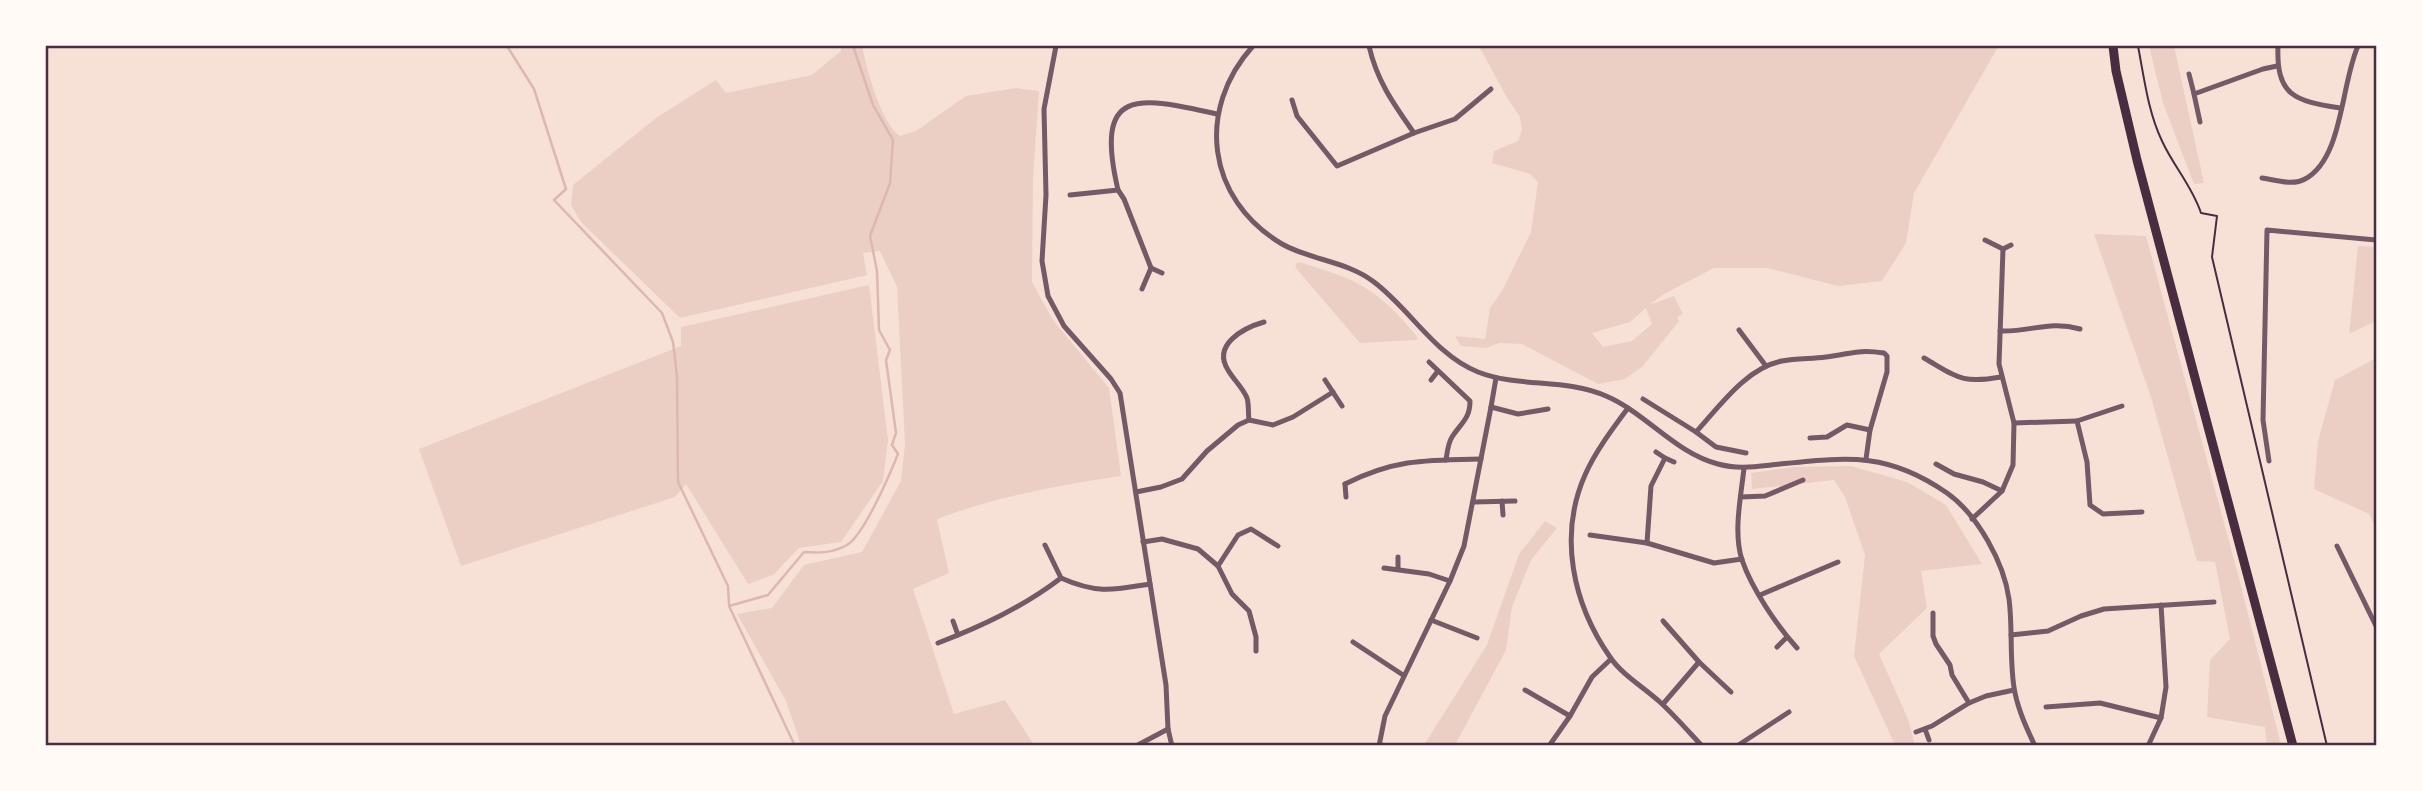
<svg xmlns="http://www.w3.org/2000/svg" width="2422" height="791" viewBox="0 0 2422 791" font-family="'Exo 2',sans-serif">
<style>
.green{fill:#ebcfc5;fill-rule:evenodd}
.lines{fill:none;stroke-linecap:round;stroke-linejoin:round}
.stream{stroke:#dcb8b0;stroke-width:2.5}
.path{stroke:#4a2c40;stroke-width:2}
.minor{stroke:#755966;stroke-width:5}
.primary{stroke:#4a2c40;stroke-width:9}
.neatline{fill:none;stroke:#4a2c40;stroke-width:2.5}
</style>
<rect width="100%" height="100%" fill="#f7e1d7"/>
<!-- green -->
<g class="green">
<path d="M841 46H862C866 67 881 124 900 136L916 131 966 96 1016 88 1039 91 1033 177 1032 282 1053 320 1109 388 1121 476C1060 485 998 496 940 518L937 520 949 573 913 589 954 714 1005 700 1034 745H801L786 701 737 614 772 608 804 565 862 552 901 481 905 444 897 287 880 251 863 253 867 275 680 318 581 222 571 205 573 185 656 118 716 80 726 93 812 75 841 51Z"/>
<path d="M1479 46H1998V47L1914 193 1906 243 1882 281 1838 286 1767 268H1714L1664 294 1649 305 1674 296 1683 314 1677 317 1679 321 1643 366 1625 379 1598 384 1522 344 1499 343 1486 348 1461 346 1455 336 1485 339 1490 308 1502 291 1531 232 1538 182 1530 174 1492 163 1494 151 1518 141 1522 130 1520 117 1507 98ZM1646 308 1652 324 1632 341 1603 347 1592 333 1630 322Z"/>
<polygon points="2149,46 2174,46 2204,183 2194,184 2163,103"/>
<polygon points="2094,234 2146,236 2239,578 2281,745 2267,745 2265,727 2207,717 2210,660 2230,639 2215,562 2197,561 2151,397"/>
<polygon points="2358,246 2376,247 2376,321 2349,334"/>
<path d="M1298 262C1358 279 1378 289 1418 338L1416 340 1360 343 1295 267Z"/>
<polygon points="869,285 888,440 883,481 841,542 799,548 773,575 748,584 686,484 675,497 461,566 419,449 681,346 681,327"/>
<polygon points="2376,358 2376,528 2369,514 2314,489 2318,441 2335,380"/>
<polygon points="1851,466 1907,482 1946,505 1982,564 1921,571 1927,608 1879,654 1908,719 1915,745 1895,745 1854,656 1865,555 1845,497 1834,480 1752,489 1751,473 1794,467"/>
<polygon points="1545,521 1557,528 1531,560 1512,607 1506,650 1455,745 1424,745 1487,645 1519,554"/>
</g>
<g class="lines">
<!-- stream -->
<g class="stream">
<polyline points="507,46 534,89 566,189 554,200 662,313 673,342 677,376 678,482 728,586 729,604"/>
<path d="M795 746 729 606 768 595 804 552C820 553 833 553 847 545 864 535 890 474 898 454L892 445 896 433 886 360 890 350 879 330 877 271 870 236 890 183 893 140 873 105 853 46"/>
</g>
<!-- path -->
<path class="path" d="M2138 46C2144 77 2148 112 2162 141 2174 167 2192 186 2201 213L2217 216 2212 257 2327 746"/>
<!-- minor -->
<g class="minor">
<polyline points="1056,46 1044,109 1046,195 1042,261 1048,296 1064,326 1111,379 1120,393 1166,685 1168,729 1172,746"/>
<path d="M1253 46C1196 109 1206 199 1282 244 1310 260 1347 261 1374 282 1410 309 1435 355 1478 372 1519 388 1566 378 1606 396 1646 413 1675 453 1718 464 1739 470 1759 466 1780 464 1849 457 1888 452 1947 493 1978 515 2004 563 2009 599 2013 629 2009 665 2015 693 2019 712 2027 729 2035 746"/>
<path d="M2278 46C2276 96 2295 101 2340 108"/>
<polyline points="2189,74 2194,94"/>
<path d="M1292 100 1297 116 1337 166 1414 133C1393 103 1377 81 1369 46"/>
<polyline points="2200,122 2194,94 2263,69 2277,66"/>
<polyline points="1414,133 1455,119 1491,89"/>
<path d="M2262 178C2275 180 2293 186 2305 179 2343 159 2341 83 2358 46"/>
<polyline points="1118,190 1124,199 1151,268 1142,289"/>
<path d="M1070 195 1118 190C1094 87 1136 96 1217 114"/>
<polyline points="1985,240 2003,249 2011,245"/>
<polyline points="1151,268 1162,273"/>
<polyline points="1739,330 1766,366"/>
<path d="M2000 331C2032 332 2049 320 2080 329"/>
<path d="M1924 358C1957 377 1961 384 2001 377"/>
<path d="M1429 362 1470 401C1470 419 1461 423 1452 437 1448 443 1447 453 1446 460"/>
<polyline points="1325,380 1342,406"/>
<polyline points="1431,380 1438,371"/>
<path d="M1643 399 1696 432C1719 407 1746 368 1782 361 1797 358 1811 359 1826 357 1851 354 1857 349 1884 353L1887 356V372L1870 430 1866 459"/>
<polyline points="1491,407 1496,378"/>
<path d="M1628 408C1613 428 1595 452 1585 475 1558 536 1573 604 1610 657 1622 675 1645 688 1661 703 1675 716 1688 731 1702 746"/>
<polyline points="1249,420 1273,425 1293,417 1333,392"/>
<polyline points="2077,421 2087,462 2090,505 2103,514 2142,512"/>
<polyline points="2014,423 2077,421 2122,406"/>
<polyline points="1696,432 1716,447 1746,453"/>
<polyline points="1810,438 1827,437 1847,425 1870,430"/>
<polyline points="1656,452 1665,458"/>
<polyline points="2269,461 2263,420 2267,230 2376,240"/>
<polyline points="1936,464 1954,474 1983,482 2002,491"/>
<path d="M1744 468C1741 497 1733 532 1742 560 1752 589 1777 626 1797 648"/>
<path d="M1345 484C1395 459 1426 460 1481 459"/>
<polyline points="1345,484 1346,497"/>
<path d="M1136 492 1161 487 1182 479 1207 451 1238 425 1249 420C1248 413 1249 404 1247 398 1243 388 1233 379 1228 370 1212 345 1243 328 1264 322"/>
<polyline points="1741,497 1765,496 1803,480"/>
<polyline points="1502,501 1503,515"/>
<polyline points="1474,502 1515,501"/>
<polyline points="1972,519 2002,491 2013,465 2014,423 1999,364 2003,249"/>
<polyline points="1590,535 1647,543 1714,563 1742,559"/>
<polyline points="1143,542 1162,539 1198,549 1218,566 1232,594 1249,611 1256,637 1256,651"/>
<polyline points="1647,543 1651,486 1665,458 1674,462"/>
<polyline points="2337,546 2376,626"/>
<polyline points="1398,557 1398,569"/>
<polyline points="1218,566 1238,535 1251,529 1278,546"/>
<polyline points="1384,568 1429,574 1450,581"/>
<path d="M1061 578C1097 594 1113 590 1150 584"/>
<polyline points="1760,595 1838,562"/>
<polyline points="1431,620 1477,638"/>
<polyline points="953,621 958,635"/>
<polyline points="1663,621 1699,662"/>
<polyline points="2011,635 2048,631 2081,616 2104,609 2214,602"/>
<polyline points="1353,642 1403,675"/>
<path d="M938 643C982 626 1023 607 1061 578L1045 545"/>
<polyline points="1777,647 1787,637"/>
<polyline points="1525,690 1570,716 1549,746"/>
<polyline points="1969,703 1986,696 2014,690"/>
<polyline points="1663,704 1699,662 1731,692"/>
<polyline points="2046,707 2100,703 2161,718"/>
<polyline points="1570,716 1592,677 1611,659"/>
<polyline points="1925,729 1929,740"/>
<polyline points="1916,732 1932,726 1969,703 1952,675 1950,665 1936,644 1933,636 1933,613"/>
<polyline points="1136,746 1168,729"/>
<polyline points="1379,746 1385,716 1450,581 1464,546 1491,407 1518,414 1548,409"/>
<polyline points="1737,746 1789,712"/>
<polyline points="2148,746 2161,718 2166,687 2161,605"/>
</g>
<!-- primary -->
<polyline class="primary" points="2113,46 2116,71 2137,160 2293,746"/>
</g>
<!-- border -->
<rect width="2422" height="791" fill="none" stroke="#fffaf5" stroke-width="94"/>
<rect x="47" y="47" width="2328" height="697" class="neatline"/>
</svg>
